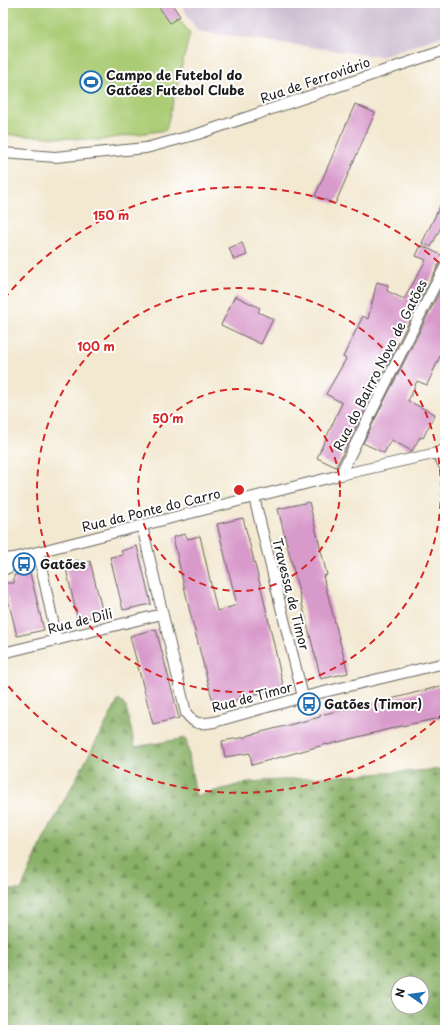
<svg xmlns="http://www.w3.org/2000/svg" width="448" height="1033" viewBox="0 0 448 1033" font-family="'Playpen Sans',sans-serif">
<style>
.industrial{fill:#cebed1}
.forest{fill:url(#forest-firs);stroke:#526641;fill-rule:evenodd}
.pitch{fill:#abcc74;stroke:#647448}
.building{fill:#d899cb}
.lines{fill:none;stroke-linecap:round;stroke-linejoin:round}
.street-casing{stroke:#67635b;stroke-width:12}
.street{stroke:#fff;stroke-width:10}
.ring{fill:none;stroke:#d62828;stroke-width:2;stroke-dasharray:7 5}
.labels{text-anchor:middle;stroke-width:4;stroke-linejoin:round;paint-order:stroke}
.poi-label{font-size:13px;font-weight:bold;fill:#1c1c1c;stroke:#fff;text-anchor:start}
.street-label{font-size:13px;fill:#1c1c1c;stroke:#fff}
.centre{fill:#d62828;stroke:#fff;stroke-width:2}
.ring-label{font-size:12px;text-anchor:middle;font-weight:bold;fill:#d62828;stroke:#fff;stroke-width:4;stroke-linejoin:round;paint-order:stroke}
</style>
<defs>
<pattern id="forest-firs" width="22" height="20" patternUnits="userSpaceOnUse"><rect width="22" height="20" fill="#88b066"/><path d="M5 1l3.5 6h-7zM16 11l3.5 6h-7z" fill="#6e8e53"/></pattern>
</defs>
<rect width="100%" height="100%" fill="#fff"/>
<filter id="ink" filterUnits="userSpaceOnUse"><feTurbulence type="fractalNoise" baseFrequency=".025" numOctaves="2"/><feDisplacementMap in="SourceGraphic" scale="8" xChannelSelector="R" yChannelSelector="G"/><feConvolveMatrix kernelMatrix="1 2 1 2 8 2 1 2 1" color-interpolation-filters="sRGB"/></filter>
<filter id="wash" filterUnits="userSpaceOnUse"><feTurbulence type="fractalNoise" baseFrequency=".012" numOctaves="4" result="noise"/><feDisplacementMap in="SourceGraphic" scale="16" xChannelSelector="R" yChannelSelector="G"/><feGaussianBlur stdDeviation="0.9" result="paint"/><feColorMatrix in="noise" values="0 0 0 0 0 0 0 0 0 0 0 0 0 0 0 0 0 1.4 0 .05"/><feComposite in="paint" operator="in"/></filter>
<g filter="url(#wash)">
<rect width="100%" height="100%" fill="#f3e8d0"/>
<!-- industrial -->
<polygon class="industrial" points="180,3 445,3 445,35 381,57 197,31"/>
<!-- forest -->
<path class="forest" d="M119 699 126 707 135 747 186 738 196 796 249 782 445 769V1030H3V890H21L44 838ZM398 983H422V1007H398Z"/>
<!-- pitch -->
<polygon class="pitch" points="3,3 165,3 190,33 166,130 99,140 12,135 3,133"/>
<g id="blocks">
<!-- building -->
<g class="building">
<polygon points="156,3 171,3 180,16 170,23"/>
<polygon points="355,104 375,113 335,204 315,196"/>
<polygon points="445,196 445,219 431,247 422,243"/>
<polygon points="242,243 247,255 234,260 229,248"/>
<polygon points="421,245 445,257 445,261 442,261 439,264 425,290 336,467 317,458 342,403 326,394 346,359 343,357 363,316 368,319 377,282 388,285 387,291 404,299 426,260 416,256"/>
<polygon points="445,281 445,316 441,325 445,326 445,358 440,356 427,385 417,381 408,401 435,414 423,438 420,437 412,451 391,440 384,453 363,443"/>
<polygon points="235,296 260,308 258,312 273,319 261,344 221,325"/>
<polygon points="309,502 327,575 323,576 348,673 321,679 278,509"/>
<polygon points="243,518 262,592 284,689 239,697 239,699 214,706 189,608 173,537 185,534 188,539 200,536 217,611 237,605 217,524"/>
<polygon points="137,546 151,604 123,610 110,557 123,555 121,551"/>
<polygon points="78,560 79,566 90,561 103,614 78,621 65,564"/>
<polygon points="30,573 44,630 17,636 4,583 14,583 14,575"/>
<polygon points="156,629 179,718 153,724 130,636"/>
<polygon points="445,685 445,717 397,727 327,745 327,744 252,765 250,753 225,757 222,741 246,737 246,736 320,717 320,715 391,699"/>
</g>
</g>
</g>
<g filter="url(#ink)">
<use href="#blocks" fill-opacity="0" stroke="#67635b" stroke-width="1"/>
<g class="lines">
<!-- street casing -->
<g class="street-casing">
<g id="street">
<polyline points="3,153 55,157 146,148 198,134 445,50"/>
<polyline points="437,453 445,467"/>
<polyline points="340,475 431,293 445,267"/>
<polyline points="254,497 303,697"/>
<path d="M142 526 186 713C196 726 200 724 214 722L303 697 445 663"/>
<polyline points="38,552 57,640"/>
<polyline points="3,559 14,558 340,475 437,453 445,449"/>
<polyline points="3,570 10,567 14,558"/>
<polyline points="3,653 162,614"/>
</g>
</g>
<!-- street -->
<use href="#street" class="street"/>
</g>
</g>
<!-- distance rings -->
<g class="ring">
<circle cx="239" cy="490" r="101"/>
<circle cx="239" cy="490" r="202"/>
<path d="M444 713A303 303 0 0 1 4 681M4 299A303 303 0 0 1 444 267"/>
</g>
<!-- icons -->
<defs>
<g id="stadium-ring" transform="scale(1.15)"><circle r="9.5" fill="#fff" stroke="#1f6fb2" stroke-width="1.5"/><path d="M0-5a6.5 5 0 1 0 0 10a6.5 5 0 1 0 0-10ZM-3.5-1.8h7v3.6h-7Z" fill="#1f6fb2"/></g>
<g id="bus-ring" transform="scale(1.15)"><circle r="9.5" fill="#fff" stroke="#1f6fb2" stroke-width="1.5"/><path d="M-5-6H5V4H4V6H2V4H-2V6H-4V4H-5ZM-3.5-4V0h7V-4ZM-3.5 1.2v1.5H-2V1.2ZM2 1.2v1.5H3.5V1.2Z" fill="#1f6fb2"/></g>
</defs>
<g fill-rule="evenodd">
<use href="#stadium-ring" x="91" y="82"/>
<use href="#bus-ring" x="24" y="564"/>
<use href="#bus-ring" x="309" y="704"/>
</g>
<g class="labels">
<!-- poi labels -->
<g class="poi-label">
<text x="106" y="80">Campo de Futebol do<tspan x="106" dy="15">Gatões Futebol Clube</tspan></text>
<text x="40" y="569">Gatões</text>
<text x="324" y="709">Gatões (Timor)</text>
</g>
<!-- street labels -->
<g class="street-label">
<text transform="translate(315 80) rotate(-19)" y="5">Rua de Ferroviário</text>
<text transform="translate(380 365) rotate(-63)" y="5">Rua do Bairro Novo de Gatões</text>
<text transform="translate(151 510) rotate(-14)" y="5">Rua da Ponte do Carro</text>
<text transform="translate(291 594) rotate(76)" y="5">Travessa de Timor</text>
<text transform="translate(80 621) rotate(-14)" y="5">Rua de Dili</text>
<text transform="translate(252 697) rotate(-15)" y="5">Rua de Timor</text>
</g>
</g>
<circle cx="239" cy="490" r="6" class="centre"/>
<g class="ring-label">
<text x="111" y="220">150 m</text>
<text x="96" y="351">100 m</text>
<text x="168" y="423">50 m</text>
</g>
<!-- margin -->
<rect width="448" height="1033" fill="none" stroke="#fff" stroke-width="16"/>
<!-- north arrow -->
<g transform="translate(410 995) rotate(283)"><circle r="19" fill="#ffffff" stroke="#a4a4a4"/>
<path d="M0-3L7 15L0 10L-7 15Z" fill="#1f6fb2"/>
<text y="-6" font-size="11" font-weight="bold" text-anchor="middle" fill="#1c1c1c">N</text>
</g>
</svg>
